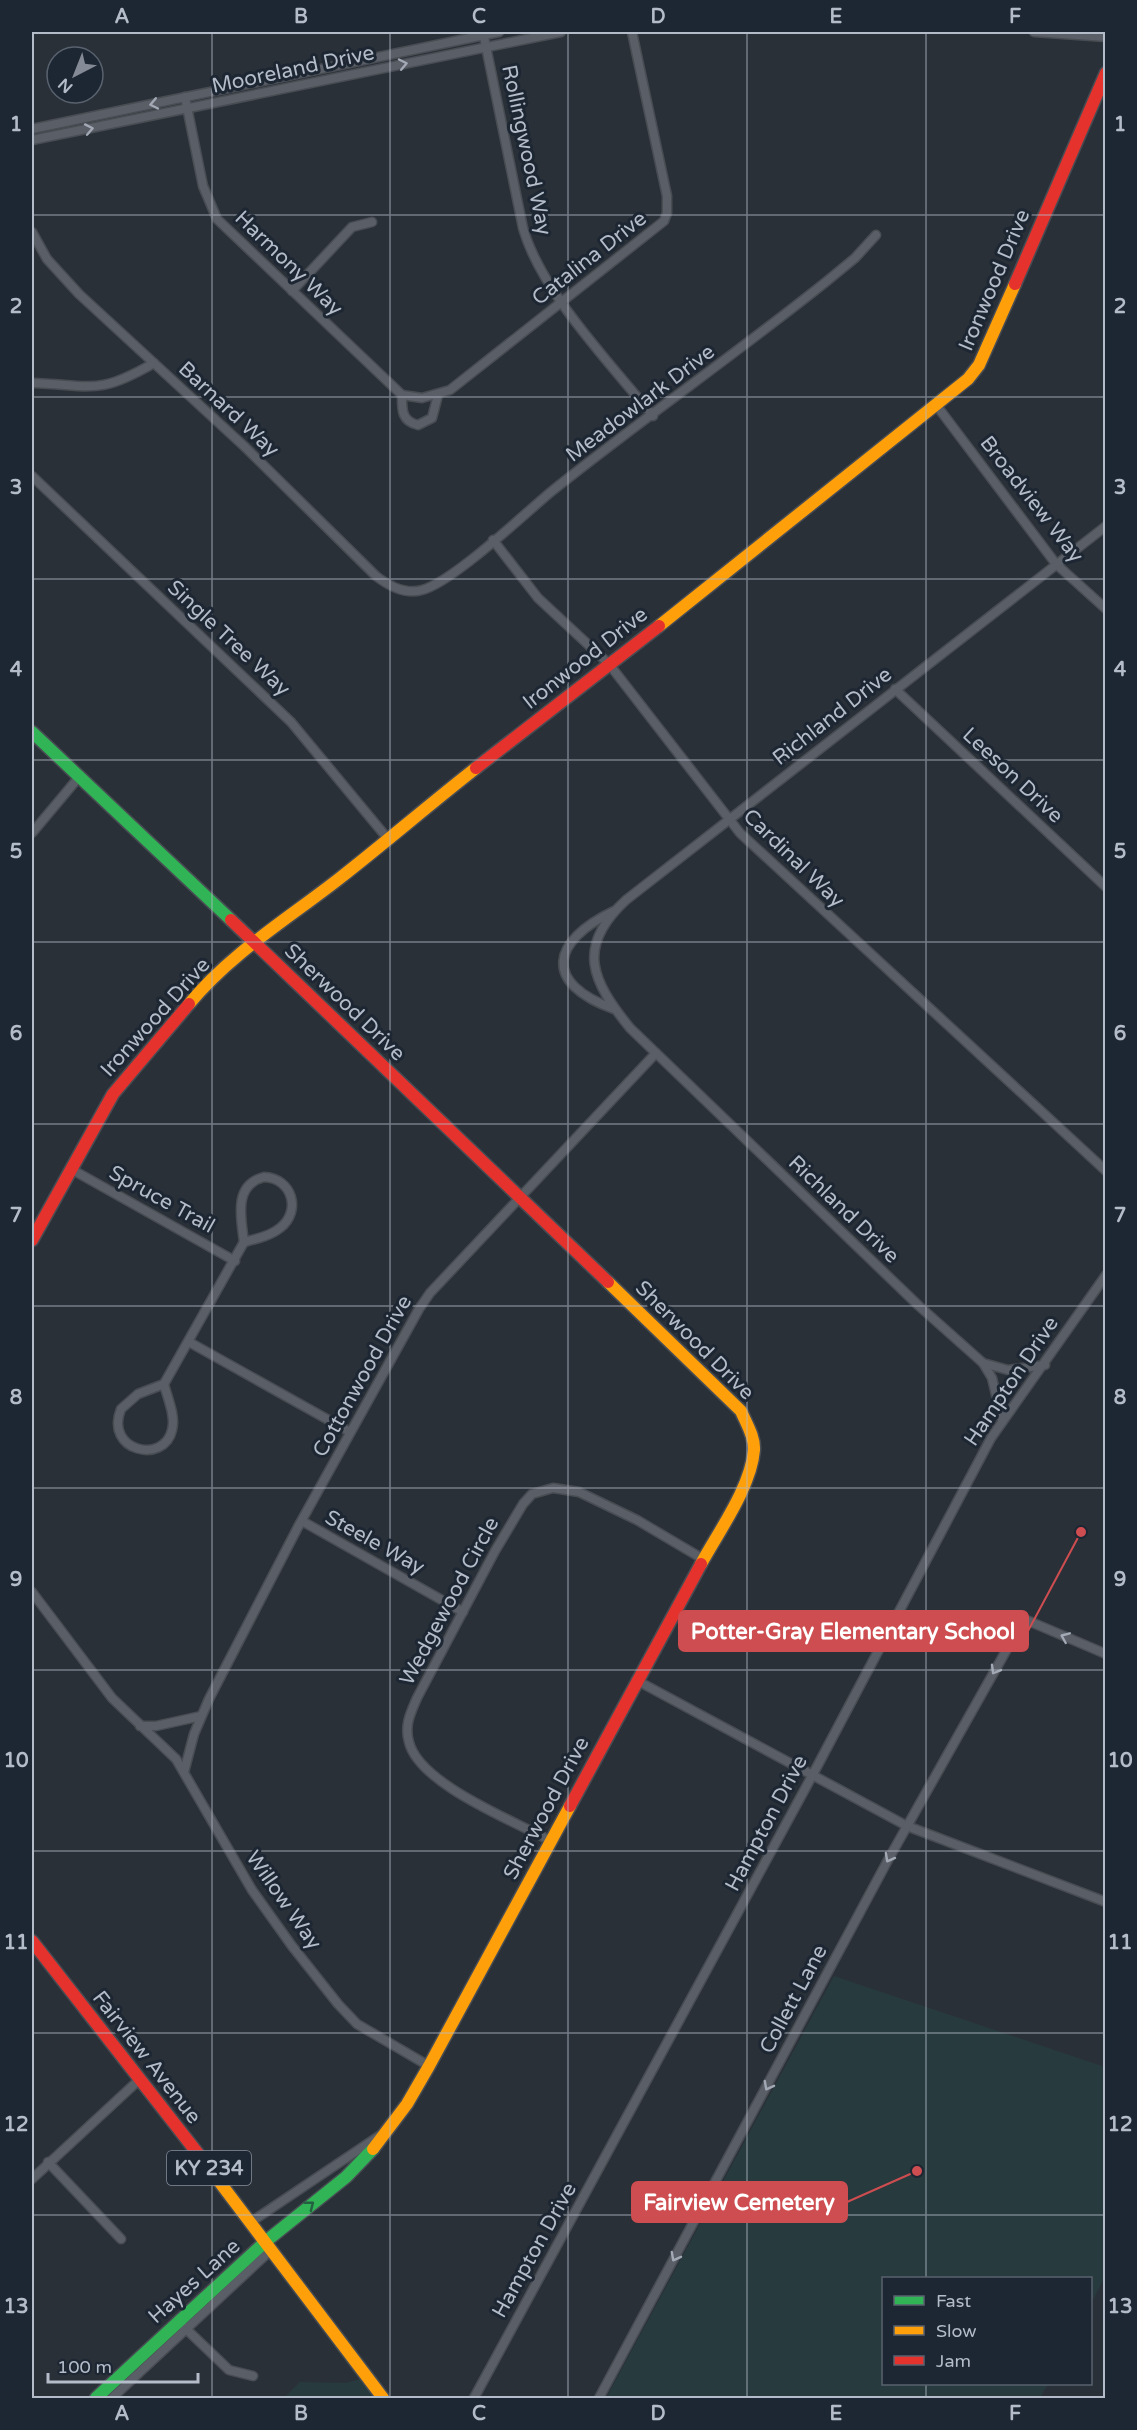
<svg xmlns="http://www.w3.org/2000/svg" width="1137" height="2430" viewBox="0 0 1137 2430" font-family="'Varela Round',sans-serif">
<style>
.green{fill:#273a3e}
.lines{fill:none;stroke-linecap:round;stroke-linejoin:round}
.street-casing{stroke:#484c53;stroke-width:11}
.fast-casing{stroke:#484c53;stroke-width:15}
.slow-casing{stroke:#484c53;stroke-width:15}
.jam-casing{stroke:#484c53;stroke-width:15}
.street{stroke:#5a5e66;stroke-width:8}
.fast{stroke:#30b455;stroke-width:12}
.slow{stroke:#ff9f0a;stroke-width:12}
.jam{stroke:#e5322d;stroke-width:12}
.oneway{stroke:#a2a9b5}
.oneway2{stroke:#255f41}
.grid{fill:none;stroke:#b4bcc9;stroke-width:1.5;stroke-opacity:0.55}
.labels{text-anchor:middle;stroke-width:6;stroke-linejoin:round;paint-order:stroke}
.shield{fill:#1d2633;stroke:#878f9c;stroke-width:1.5}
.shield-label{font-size:20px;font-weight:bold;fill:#b4bcc9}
.street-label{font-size:21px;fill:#b4bcc9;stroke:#1d2633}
.leader{fill:none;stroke:#ce4d50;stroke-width:2}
.callout-dot{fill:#ce4d50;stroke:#1d2633;stroke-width:2}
.callout{fill:#ce4d50;stroke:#ce4d50;stroke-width:2}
.callout-label{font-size:22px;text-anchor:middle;font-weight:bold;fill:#fff}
.neatline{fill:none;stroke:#b4bcc9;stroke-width:2}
.grid-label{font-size:20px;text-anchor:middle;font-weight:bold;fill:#b4bcc9}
</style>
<rect width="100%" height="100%" fill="#2a3038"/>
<!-- green -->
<g class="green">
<polygon points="834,1976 1105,2067 1105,2276 1091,2304 1090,2278 884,2278 884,2384 1048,2384 1040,2398 606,2398"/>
<polygon points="367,2377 383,2398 284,2398 300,2382 346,2383"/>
</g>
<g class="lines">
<!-- street casing -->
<g class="street-casing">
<g id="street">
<path d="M483 32 523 228C541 292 611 364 653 416"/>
<polyline points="1034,32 1106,37"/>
<polyline points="185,97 203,186 217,219 402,395 422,398 450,390 664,221 667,213 667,196 632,32"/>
<polyline points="32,129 499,32"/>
<polyline points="32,140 561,32"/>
<path d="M32 232 47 259 79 294 245 447 376 576C389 586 405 595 422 590 453 582 524 514 552 491 642 419 737 353 827 281L855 258 876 235"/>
<polyline points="292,291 352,227 372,222"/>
<path d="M32 383C92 385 97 396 154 363"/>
<path d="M402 395C402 409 401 421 418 425L432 418 438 395"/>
<polyline points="937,406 1056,564 1106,609"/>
<polyline points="32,476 291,722 388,839"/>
<polyline points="493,540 538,598 609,664 740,833 1106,1171"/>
<polyline points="895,689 1106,887"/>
<polyline points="32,833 79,777"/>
<path d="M614 1009C542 983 551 941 614 911"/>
<polyline points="71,1169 235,1261"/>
<path d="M264 1177C292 1178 302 1211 280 1228 270 1236 256 1239 244 1242 241 1218 233 1185 264 1177Z"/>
<polyline points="189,1342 350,1432"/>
<polyline points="983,1363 1008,1370 1045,1365"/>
<path d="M164 1384C167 1397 176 1416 172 1430 164 1465 104 1451 121 1409L138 1394Z"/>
<polyline points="164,1384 244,1242"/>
<path d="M1002 1420 992 1378 983 1363 919 1306 630 1028C592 981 575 947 626 900L1106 526"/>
<polyline points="302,1521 463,1612"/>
<polyline points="32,1592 112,1698 176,1759 252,1890 292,1946 338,2004 357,2024 429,2066"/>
<polyline points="636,1680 907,1826 1106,1902"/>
<polyline points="140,1726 156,1726 201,1716"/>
<polyline points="184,1772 194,1734 209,1699 298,1527 419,1309 430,1293 656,1053"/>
<path d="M551 1841C514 1821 419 1784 409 1742 404 1725 411 1712 417 1698L495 1551 523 1504 532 1494 553 1488 579 1492 637 1520 703 1559"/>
<polyline points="48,2162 121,2239"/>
<polyline points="32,2179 140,2079"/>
<polyline points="251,2222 382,2134"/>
<polyline points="183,2326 229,2370 253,2376"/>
<polyline points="112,2398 271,2250"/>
<polyline points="474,2398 812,1776 991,1438 1106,1275"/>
<polyline points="599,2398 888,1860 1024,1619 1106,1654"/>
</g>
</g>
<!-- fast casing -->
<g class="fast-casing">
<g id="fast">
<polyline points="32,732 231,920"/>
<polyline points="96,2398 265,2242 346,2177 373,2149"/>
</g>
</g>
<!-- slow casing -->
<g class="slow-casing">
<g id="slow">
<polyline points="659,626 968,379 979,365 1015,284"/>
<path d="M189 1004C231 953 289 918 340 878 386 842 430 804 476 768"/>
<path d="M608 1282 741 1411C746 1423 755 1437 754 1450 751 1487 719 1531 701 1564"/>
<polyline points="373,2149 407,2104 429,2066 570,1806"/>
<polyline points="206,2164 383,2398"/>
</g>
</g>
<!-- jam casing -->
<g class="jam-casing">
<g id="jam">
<polyline points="1015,284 1106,73"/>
<polyline points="476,768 659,626"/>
<polyline points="231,920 608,1282"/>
<polyline points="32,1240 113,1094 189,1004"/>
<polyline points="570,1806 701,1564"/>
<polyline points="32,1941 206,2164"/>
</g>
</g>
<!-- street -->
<use href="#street" class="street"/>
<!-- fast -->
<use href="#fast" class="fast"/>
<!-- slow -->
<use href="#slow" class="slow"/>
<!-- jam -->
<use href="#jam" class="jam"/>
</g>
<!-- one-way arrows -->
<defs><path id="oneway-chevron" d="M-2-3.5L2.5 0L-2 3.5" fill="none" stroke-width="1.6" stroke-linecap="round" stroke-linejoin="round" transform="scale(1.5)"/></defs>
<g class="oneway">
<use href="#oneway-chevron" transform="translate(403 64) rotate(-12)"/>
<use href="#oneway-chevron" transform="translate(154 104) rotate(168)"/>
<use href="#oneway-chevron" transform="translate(89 129) rotate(-11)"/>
<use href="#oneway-chevron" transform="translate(1065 1637) rotate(-157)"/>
<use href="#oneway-chevron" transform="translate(995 1670) rotate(120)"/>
<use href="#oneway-chevron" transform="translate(889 1858) rotate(119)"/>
<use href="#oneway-chevron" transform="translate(768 2086) rotate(118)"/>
<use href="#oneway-chevron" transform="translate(675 2257) rotate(118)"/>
</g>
<use class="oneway2" href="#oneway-chevron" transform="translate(310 2205) rotate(-38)"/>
<!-- grid -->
<path class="grid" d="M212 32V2398M390 32V2398M568 32V2398M747 32V2398M926 32V2278M32 215H1106M32 397H1106M32 579H1106M32 760H1106M32 942H1106M32 1124H1106M32 1306H1106M32 1488H1106M32 1670H1106M32 1851H1106M32 2033H1106M32 2215H1106M926 2384V2398"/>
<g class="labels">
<!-- shield labels -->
<rect class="shield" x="167" y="2151" width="84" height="34" rx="4.5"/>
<g class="shield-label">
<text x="209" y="2175">KY 234</text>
</g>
<!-- street labels -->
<g class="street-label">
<text transform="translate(293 69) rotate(-12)" y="7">Mooreland Drive</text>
<text transform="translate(527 150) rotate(78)" y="7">Rollingwood Way</text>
<text transform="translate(589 258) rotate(-38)" y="7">Catalina Drive</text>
<text transform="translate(289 263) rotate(44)" y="7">Harmony Way</text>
<text transform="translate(994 280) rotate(-67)" y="7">Ironwood Drive</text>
<text transform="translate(640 403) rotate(-37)" y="7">Meadowlark Drive</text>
<text transform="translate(229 409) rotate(43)" y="7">Barnard Way</text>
<text transform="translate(1032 499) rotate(52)" y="7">Broadview Way</text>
<text transform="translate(229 638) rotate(43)" y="7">Single Tree Way</text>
<text transform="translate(585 658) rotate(-38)" y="7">Ironwood Drive</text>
<text transform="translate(832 716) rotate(-38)" y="7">Richland Drive</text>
<text transform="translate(1013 775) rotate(43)" y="7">Leeson Drive</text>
<text transform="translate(794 858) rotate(44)" y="7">Cardinal Way</text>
<text transform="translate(345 1002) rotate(44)" y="7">Sherwood Drive</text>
<text transform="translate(155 1017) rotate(-48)" y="7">Ironwood Drive</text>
<text transform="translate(162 1199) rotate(29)" y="7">Spruce Trail</text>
<text transform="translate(844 1209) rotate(44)" y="7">Richland Drive</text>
<text transform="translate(695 1340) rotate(45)" y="7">Sherwood Drive</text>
<text transform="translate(362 1376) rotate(-61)" y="7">Cottonwood Drive</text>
<text transform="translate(1011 1381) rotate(-56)" y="7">Hampton Drive</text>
<text transform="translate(375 1542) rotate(29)" y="7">Steele Way</text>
<text transform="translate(449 1601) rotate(-62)" y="7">Wedgewood Circle</text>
<text transform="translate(546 1808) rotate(-62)" y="7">Sherwood Drive</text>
<text transform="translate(766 1823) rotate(-62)" y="7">Hampton Drive</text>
<text transform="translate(284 1900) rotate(55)" y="7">Willow Way</text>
<text transform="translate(793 1999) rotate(-62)" y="7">Collett Lane</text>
<text transform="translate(147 2057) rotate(52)" y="7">Fairview Avenue</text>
<text transform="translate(534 2250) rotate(-61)" y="7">Hampton Drive</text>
<text transform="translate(194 2281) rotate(-42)" y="7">Hayes Lane</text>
</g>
</g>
<!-- callouts -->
<path class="leader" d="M1081 1532L1028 1631M917 2171L847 2202"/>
<g class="callout-dot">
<circle cx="1081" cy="1532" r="6"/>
<circle cx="917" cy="2171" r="6"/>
</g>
<g class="callout">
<rect x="679" y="1611" width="349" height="40" rx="6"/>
<rect x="632" y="2182" width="215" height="40" rx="6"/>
</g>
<g class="callout-label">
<text x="853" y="1639">Potter-Gray Elementary School</text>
<text x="739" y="2210">Fairview Cemetery</text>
</g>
<!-- border -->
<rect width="1137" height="2430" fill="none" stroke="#1d2633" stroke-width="66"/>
<!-- legend -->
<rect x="882" y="2277" width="210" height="108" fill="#1d2633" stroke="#59626f" stroke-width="1.5"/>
<rect x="894" y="2296" width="30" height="9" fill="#30b455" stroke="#59626f" stroke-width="1.5"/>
<text x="936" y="2307" font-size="18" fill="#b4bcc9">Fast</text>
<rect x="894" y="2326" width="30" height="9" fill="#ff9f0a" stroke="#59626f" stroke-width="1.5"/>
<text x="936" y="2337" font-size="18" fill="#b4bcc9">Slow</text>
<rect x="894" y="2356" width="30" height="9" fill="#e5322d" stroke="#59626f" stroke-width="1.5"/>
<text x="936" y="2367" font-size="18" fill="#b4bcc9">Jam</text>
<!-- north arrow -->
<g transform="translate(75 75) rotate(222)"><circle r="28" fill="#1d2633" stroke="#59626f" stroke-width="1.5"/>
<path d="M0-4.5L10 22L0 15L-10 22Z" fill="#848b96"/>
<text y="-9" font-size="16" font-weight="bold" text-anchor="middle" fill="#b4bcc9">N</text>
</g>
<!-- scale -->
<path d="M48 2373v9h150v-9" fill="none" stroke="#b4bcc9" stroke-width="3"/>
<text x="57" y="2373" font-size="18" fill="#b4bcc9" stroke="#1d2633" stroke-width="4.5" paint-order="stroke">100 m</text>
<rect x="33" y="33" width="1071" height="2364" class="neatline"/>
<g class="grid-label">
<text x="122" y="23">A</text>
<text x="301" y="23">B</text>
<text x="479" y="23">C</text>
<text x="658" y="23">D</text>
<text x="836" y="23">E</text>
<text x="1015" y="23">F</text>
<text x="16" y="131">1</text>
<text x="1120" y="131">1</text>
<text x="16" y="313">2</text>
<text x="1120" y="313">2</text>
<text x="16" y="494">3</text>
<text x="1120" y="494">3</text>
<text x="16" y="676">4</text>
<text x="1120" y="676">4</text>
<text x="16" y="858">5</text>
<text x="1120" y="858">5</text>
<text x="16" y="1040">6</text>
<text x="1120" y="1040">6</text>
<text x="16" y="1222">7</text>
<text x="1120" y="1222">7</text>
<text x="16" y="1404">8</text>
<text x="1120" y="1404">8</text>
<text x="16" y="1586">9</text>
<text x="1120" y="1586">9</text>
<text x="16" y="1767">10</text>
<text x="1120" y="1767">10</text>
<text x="16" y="1949">11</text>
<text x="1120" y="1949">11</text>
<text x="16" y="2131">12</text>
<text x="1120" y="2131">12</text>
<text x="16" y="2313">13</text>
<text x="1120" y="2313">13</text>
<text x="122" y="2420">A</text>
<text x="301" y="2420">B</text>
<text x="479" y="2420">C</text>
<text x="658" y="2420">D</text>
<text x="836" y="2420">E</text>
<text x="1015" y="2420">F</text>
</g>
</svg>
